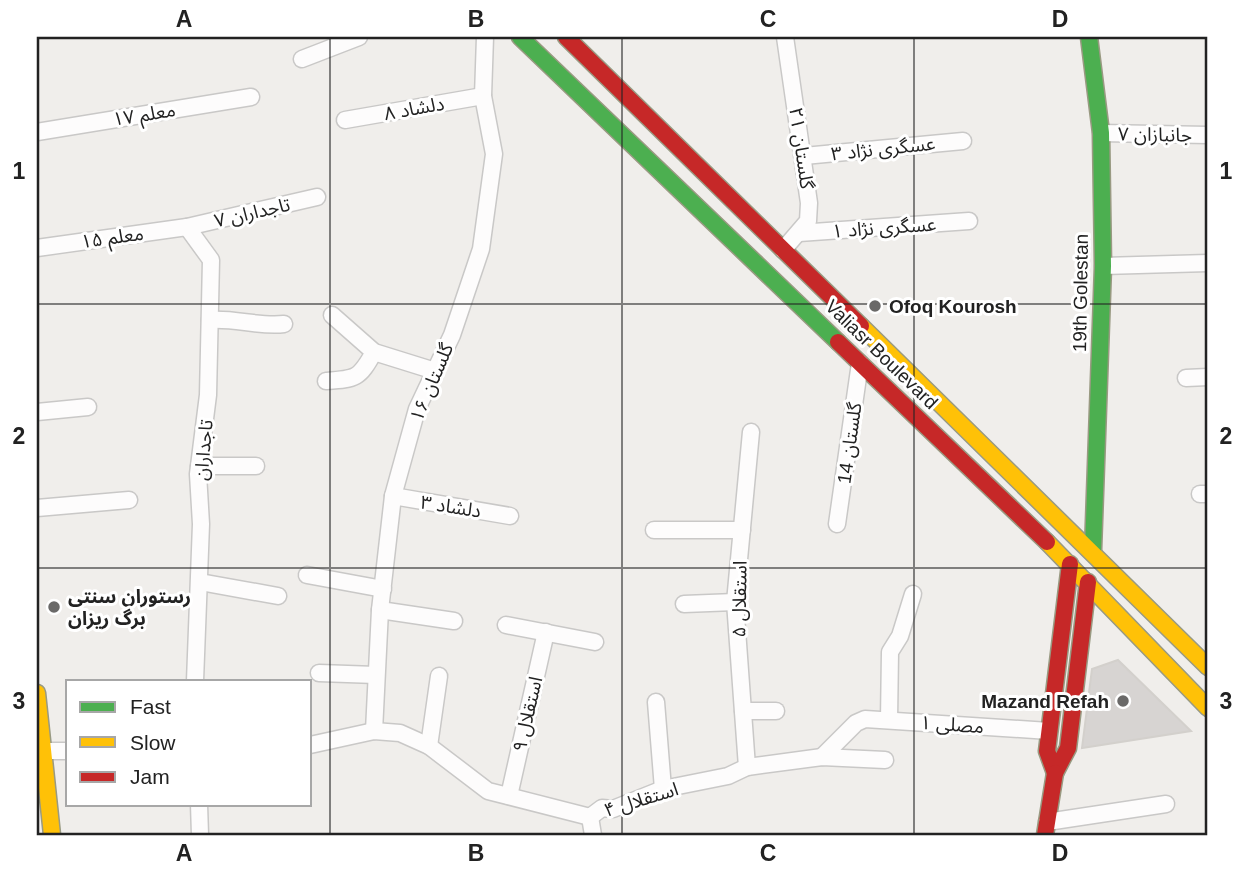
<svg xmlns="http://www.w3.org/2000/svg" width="1245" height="872" viewBox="0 0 1245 872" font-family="Arial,'Noto Sans Arabic',sans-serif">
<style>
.building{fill:#d7d4d2;stroke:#d3d0cc;stroke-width:2}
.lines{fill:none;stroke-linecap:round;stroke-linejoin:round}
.street-casing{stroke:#c9c8c7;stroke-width:19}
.fast-casing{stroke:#999a82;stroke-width:19}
.slow-casing{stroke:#999a82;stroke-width:19}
.jam-casing{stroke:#999a82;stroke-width:19}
.street{stroke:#fdfcfc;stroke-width:16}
.fast{stroke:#4caf50;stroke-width:16}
.slow{stroke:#ffc107;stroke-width:16}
.jam{stroke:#c62828;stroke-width:16}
.grid{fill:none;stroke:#222;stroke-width:2;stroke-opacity:0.55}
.poi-dot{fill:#6a6968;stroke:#fff;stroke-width:2.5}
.labels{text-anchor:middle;stroke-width:6;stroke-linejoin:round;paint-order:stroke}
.street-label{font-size:19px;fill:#222;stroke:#fff}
.poi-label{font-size:19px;font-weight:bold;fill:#222;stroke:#fff;text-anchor:start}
.neatline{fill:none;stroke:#222;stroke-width:2.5}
.grid-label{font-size:23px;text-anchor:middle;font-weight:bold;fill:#222}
</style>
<rect width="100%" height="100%" fill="#f0eeeb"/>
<!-- building -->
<polygon class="building" points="1118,660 1191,731 1082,748 1092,669"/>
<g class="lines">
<!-- street casing -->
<g class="street-casing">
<g id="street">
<polyline points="302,59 359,37"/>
<polyline points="345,120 483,96"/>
<polyline points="37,132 251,97"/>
<polyline points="1101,133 1208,135"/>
<polyline points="804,156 963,141"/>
<polyline points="187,227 211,260 208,395 198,474 201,524 195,681"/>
<polyline points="799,233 969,221"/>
<polyline points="37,248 187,227 317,197"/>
<polyline points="783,250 808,221 809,203 785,37"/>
<polyline points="1103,266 1208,263"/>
<polyline points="332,315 374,352 435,371"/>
<path d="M210 320C235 318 259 327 284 324"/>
<polyline points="1186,378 1208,377"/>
<path d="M326 381C356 379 359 379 374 352"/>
<polyline points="37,412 88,407"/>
<polyline points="199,466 256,466"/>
<polyline points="1200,494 1208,494"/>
<polyline points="393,496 510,516"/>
<polyline points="37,508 129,500"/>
<polyline points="837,524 860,363"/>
<polyline points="654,530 742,530"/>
<polyline points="307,575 383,589"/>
<polyline points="200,582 278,596"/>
<polyline points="684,604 735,602"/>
<polyline points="380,610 454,621"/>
<polyline points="506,625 595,642"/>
<polyline points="319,673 376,675"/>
<polyline points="656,702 663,789"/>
<polyline points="743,711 776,711"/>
<polyline points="889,720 890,652 900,636 913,594"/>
<polyline points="374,731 380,610 393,496 417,409 452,335 481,249 494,154 483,96 485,37"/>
<polyline points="310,745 374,731 400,733 429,746 488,791 590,817 602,808 613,809 663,789 728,776 747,767 822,757 885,760"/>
<polyline points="429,746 439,676"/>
<polyline points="43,751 68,751"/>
<polyline points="822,757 856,723 865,719 1049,731"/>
<polyline points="747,767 735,602 751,432"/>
<polyline points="509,796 546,632"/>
<polyline points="199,804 200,835"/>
<polyline points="590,817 593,835"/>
<polyline points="1047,822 1166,804"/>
</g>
</g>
<!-- fast casing -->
<g class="fast-casing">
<g id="fast">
<polyline points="520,37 838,342"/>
<polyline points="1089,37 1101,133 1103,266 1093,550"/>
</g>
</g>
<!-- slow casing -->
<g class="slow-casing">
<g id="slow">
<polyline points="861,326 1208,667"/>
<polyline points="1047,542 1208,708"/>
<polyline points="37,693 52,835"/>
</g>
</g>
<!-- jam casing -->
<g class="jam-casing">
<g id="jam">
<polyline points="566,37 861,326"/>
<polyline points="838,342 1047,542"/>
<polyline points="1070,564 1047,751 1055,773 1068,748 1088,582"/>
<polyline points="1045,835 1055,773"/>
</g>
</g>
<!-- street -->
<use href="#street" class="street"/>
<!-- fast -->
<use href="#fast" class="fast"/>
<!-- slow -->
<use href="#slow" class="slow"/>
<!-- jam -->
<use href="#jam" class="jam"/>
</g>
<!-- grid -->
<path class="grid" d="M330 37V835M622 37V835M914 37V835M37 304H1208M37 568H1208"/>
<!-- markers -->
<g class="poi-dot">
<circle cx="875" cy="306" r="7"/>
<circle cx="54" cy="607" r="7"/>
<circle cx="1123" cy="701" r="7"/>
</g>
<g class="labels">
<!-- street labels -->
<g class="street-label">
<text transform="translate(414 108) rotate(-10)" y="7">دلشاد ۸</text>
<text transform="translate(144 114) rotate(-9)" y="7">معلم ۱۷</text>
<text transform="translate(1155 134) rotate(1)" y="7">جانبازان ۷</text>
<text transform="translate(802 148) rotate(82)" y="7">گلستان ۲۱</text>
<text transform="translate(883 148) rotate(-6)" y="7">عسگری نژاد ۳</text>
<text transform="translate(252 212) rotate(-13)" y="7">تاجداران ۷</text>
<text transform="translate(884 227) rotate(-4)" y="7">عسگری نژاد ۱</text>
<text transform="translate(112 237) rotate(-8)" y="7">معلم ۱۵</text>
<text transform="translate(1080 293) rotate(-89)" y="7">19th Golestan</text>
<text transform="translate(882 354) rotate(44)" y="7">Valiasr Boulevard</text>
<text transform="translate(431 382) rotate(-67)" y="7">گلستان ۱۶</text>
<text transform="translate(849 443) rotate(-82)" y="7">گلستان 14</text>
<text transform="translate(203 450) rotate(-85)" y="7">تاجداران</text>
<text transform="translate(451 506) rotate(9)" y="7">دلشاد ۳</text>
<text transform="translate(739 599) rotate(-89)" y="7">استقلال ۵</text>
<text transform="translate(527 714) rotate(-77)" y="7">استقلال ۹</text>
<text transform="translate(952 724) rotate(4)" y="7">مصلی ۱</text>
<text transform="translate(641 799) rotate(-17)" y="7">استقلال ۴</text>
</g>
<!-- poi labels -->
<g class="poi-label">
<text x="889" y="313">Ofoq Kourosh</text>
<text x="68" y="603">رستوران سنتی<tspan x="68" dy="22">برگ ریزان</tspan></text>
<text x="1109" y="708" text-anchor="end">Mazand Refah</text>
</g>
</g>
<!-- border -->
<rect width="1245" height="872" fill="none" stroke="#ffffff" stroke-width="77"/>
<!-- legend -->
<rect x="66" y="680" width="245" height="126" fill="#ffffff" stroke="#a7a7a7" stroke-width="2"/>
<rect x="80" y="702" width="35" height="10" fill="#4caf50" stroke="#a7a7a7" stroke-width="2"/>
<text x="130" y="714" font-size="21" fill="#222222">Fast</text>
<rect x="80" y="737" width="35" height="10" fill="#ffc107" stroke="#a7a7a7" stroke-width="2"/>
<text x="130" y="750" font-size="21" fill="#222222">Slow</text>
<rect x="80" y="772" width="35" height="10" fill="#c62828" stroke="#a7a7a7" stroke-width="2"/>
<text x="130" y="784" font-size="21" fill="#222222">Jam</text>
<rect x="38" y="38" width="1168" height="796" class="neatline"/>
<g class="grid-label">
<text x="184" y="27">A</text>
<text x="476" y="27">B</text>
<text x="768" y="27">C</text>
<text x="1060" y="27">D</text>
<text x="19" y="179">1</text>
<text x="1226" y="179">1</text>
<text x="19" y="444">2</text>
<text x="1226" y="444">2</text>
<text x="19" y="709">3</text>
<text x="1226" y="709">3</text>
<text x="184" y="861">A</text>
<text x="476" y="861">B</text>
<text x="768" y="861">C</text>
<text x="1060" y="861">D</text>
</g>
</svg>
